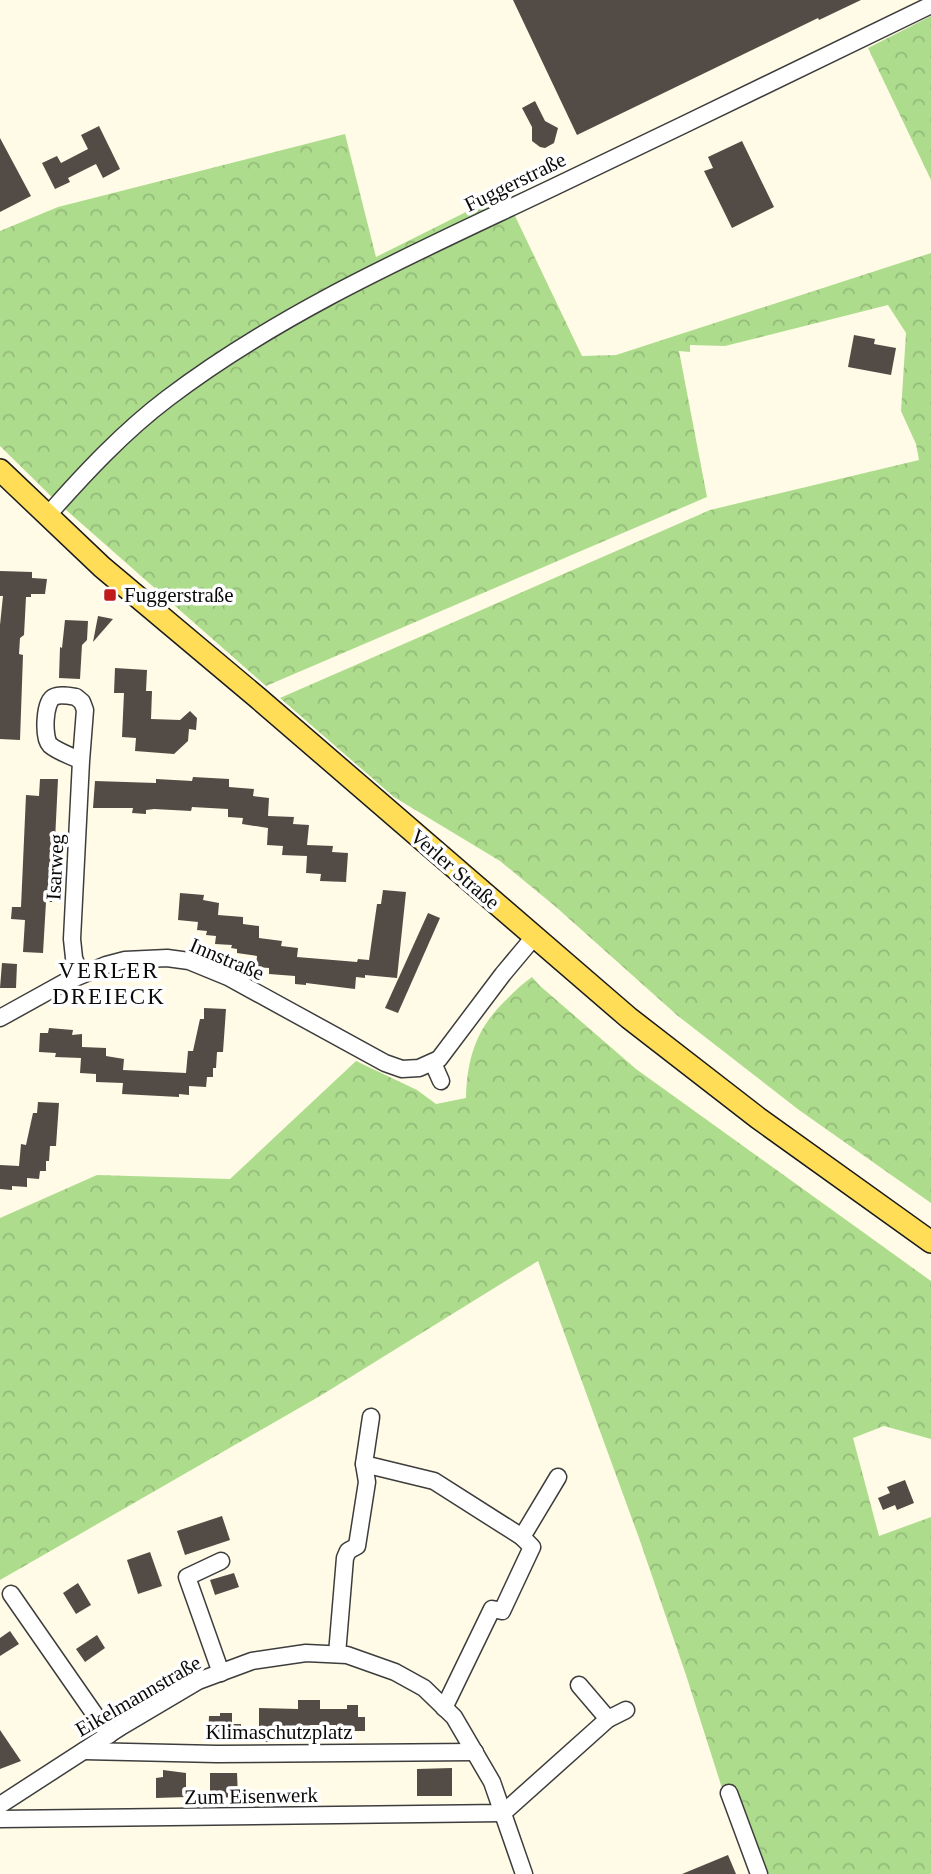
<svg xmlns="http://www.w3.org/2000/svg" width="931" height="1874" viewBox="0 0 931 1874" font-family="Georgia,serif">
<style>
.forest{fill:url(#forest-crowns)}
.building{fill:#534b45}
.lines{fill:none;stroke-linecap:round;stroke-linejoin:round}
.minor-casing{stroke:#3d3d3d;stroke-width:19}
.major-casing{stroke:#1b1b1b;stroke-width:24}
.minor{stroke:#fff;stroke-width:16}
.major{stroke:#ffdd56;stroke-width:21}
.poi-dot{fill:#c11a1b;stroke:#fff;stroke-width:2.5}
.labels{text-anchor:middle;stroke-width:7;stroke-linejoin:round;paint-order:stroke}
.street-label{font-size:21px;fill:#0a0a0a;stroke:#fff}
.poi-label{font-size:21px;fill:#0a0a0a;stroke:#fff;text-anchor:start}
.neighbourhood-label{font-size:23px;letter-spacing:2px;fill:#0a0a0a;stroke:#fff}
</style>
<defs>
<pattern id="forest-crowns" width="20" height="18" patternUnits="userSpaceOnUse" patternTransform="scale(1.75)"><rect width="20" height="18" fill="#addc8d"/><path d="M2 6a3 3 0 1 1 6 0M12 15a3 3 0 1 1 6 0" fill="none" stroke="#94bb78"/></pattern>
</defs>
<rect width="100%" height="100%" fill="#fffbe6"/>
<!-- forest -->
<g class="forest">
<polygon points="931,16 931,180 868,48"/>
<polygon points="345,134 376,257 504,193 582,356 616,355 931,253 931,1203 799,1110 678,1016 556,907 500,861 394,797 280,698 710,510 919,460 916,444 901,411 906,333 888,305 725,346 690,345 690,352 679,351 707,497 266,686 57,502 0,446 0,231 58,207"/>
<path d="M532 977 539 985 636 1069 931 1281V1439L884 1426 853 1438 879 1536 931 1517V1874H764L735 1829 686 1675 639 1538 538 1261 320 1396 0 1580V1218L97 1175 230 1179 356 1061 417 1090 436 1104 466 1098C467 1057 477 1027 507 999 515 991 523 983 532 977Z"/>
</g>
<!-- building -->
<g class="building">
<polygon points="513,0 861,0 819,20 818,18 577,135"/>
<polygon points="535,101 545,121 558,128 554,143 545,148 540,147 532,141 532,127 522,108"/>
<polygon points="99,126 120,169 103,178 96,164 68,178 70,182 55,189 42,163 57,156 61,163 88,149 81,135"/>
<polygon points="0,138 31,196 0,212"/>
<polygon points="742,141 774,207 732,228 704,171 713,168 708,157"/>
<polygon points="854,335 875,339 874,344 896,348 891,375 848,367"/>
<polygon points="0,571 32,572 32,578 47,579 45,594 31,594 31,597 26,597 24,635 20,638 19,654 23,655 20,740 0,739 0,625 3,596 0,596"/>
<polygon points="98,616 113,619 93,642"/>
<polygon points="65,620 88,621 87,640 82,645 80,679 59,678 60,647 62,648"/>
<polygon points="115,668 147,670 146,691 152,691 151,719 180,720 190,711 197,718 196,730 189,729 188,741 174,754 135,751 136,738 122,737 124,693 114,693"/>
<polygon points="193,777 229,779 229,787 254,789 253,796 269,798 268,816 294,817 293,824 309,825 307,845 333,846 332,852 348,853 346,882 320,881 321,874 306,873 307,856 282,855 283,846 267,845 268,828 242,824 243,818 228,817 228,809 192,807 191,811 154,809 146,810 146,814 132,813 133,808 93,808 95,781 156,783 156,779 192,781"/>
<polygon points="40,779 58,779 52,902 46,902 43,953 23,952 25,920 11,919 12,907 21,907 26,795 39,796"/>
<polygon points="383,890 406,892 397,978 365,975 365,978 356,977 355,989 306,983 306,985 295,984 295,976 269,974 269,968 256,967 257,956 237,953 237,949 231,948 232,945 215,944 216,936 206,935 207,931 197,930 198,922 178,920 180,893 204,895 203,900 219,903 218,915 243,917 243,924 259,926 259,938 282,941 281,946 298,948 297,957 357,962 358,959 369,960 377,904 381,904"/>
<polygon points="428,913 440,918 398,1013 385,1008"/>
<polygon points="2,963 17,964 16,988 0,988"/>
<polygon points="204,1008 226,1009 223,1052 217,1052 216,1068 213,1068 213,1077 207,1077 206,1087 189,1086 189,1095 179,1094 179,1097 122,1094 123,1083 96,1082 96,1074 80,1073 81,1058 55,1057 56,1053 39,1052 40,1033 48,1033 49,1028 73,1030 72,1035 82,1034 82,1047 106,1048 106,1056 124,1059 123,1070 186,1073 188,1051 193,1051 200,1019 204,1019"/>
<polygon points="38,1102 59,1103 56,1146 50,1146 49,1161 46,1161 46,1171 40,1171 39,1179 27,1178 27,1187 12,1186 12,1190 0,1189 0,1165 19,1166 21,1144 26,1145 33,1113 37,1113"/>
<polygon points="905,1480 914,1503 897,1510 895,1505 883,1510 878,1498 890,1493 887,1487"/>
<polygon points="222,1516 230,1540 185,1555 177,1531"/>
<polygon points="150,1552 162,1586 138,1594 127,1560"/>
<polygon points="234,1573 239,1587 215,1595 210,1580"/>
<polygon points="78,1583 91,1605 76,1614 63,1593"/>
<polygon points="10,1631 19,1644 0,1656 0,1638"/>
<polygon points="97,1635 105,1648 85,1662 76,1649"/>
<polygon points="298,1700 320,1700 320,1709 347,1709 347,1705 358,1705 358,1717 365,1717 365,1731 336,1731 336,1725 310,1725 310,1728 269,1730 269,1742 259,1742 259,1708 298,1709"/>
<polygon points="220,1713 232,1713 232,1724 241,1724 241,1739 208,1741 209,1716 220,1716"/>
<polygon points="0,1730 21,1761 0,1769"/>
<polygon points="452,1768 452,1796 417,1796 417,1769"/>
<polygon points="163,1770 186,1773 186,1797 156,1798 156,1778 163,1777"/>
<polygon points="210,1773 237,1773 238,1797 210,1798"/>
<polygon points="728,1855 736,1874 682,1874"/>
</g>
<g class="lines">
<!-- minor casing -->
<g class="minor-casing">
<g id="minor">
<path d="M47 516C84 474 123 432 168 398 285 309 422 250 554 187 680 127 805 66 931 5"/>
<path d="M80 974 74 958 72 939 81 761C72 756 58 752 50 745 43 738 44 701 54 697 59 694 70 696 76 697L82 702 85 710 81 761"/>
<polyline points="0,1018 65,982 106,965 125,960 167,958 189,961 228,977 385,1063 402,1069 419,1068 439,1059 503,974 534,937"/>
<polyline points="433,1063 441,1081"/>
<polyline points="364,1464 371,1417"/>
<polyline points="221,1561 187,1577 221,1673"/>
<polyline points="11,1594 109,1735"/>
<polyline points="337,1654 345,1558 348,1551 357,1546 367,1482 364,1464 434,1481 522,1537 558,1477"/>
<polyline points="579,1685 608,1719"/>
<polyline points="444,1708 492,1609 502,1611 532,1547 522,1537"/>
<polyline points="84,1751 217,1754 475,1752"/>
<polyline points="729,1793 759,1874"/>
<polyline points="0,1805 122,1726 198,1681 252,1661 306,1653 347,1655 395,1672 424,1688 454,1717 492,1782 524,1874"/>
<polyline points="0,1819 503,1813 608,1719 626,1710"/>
</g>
</g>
<!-- major casing -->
<g class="major-casing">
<polyline id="major" points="0,470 102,567 258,698 629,1018 758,1118 931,1242"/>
</g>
<!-- minor -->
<use href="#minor" class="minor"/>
<!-- major -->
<use href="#major" class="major"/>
</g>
<!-- markers -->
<rect class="poi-dot" x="103" y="588" width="14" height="14" rx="3.5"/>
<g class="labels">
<!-- street labels -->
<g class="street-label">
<text transform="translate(515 182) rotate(-26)" y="7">Fuggerstraße</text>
<text transform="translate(55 867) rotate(-87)" y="7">Isarweg</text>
<text transform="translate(455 869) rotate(41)" y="7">Verler Straße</text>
<text transform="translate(227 959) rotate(23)" y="7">Innstraße</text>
<text transform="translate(138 1696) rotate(-30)" y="7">Eikelmannstraße</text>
<text x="279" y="1739">Klimaschutzplatz</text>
<text transform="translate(251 1796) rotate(-1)" y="7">Zum Eisenwerk</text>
</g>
<!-- poi labels -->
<g class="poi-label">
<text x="124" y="602">Fuggerstraße</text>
</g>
<!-- neighbourhood labels -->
<g class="neighbourhood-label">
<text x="109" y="978">VERLER<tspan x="109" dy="26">DREIECK</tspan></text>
</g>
</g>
</svg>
